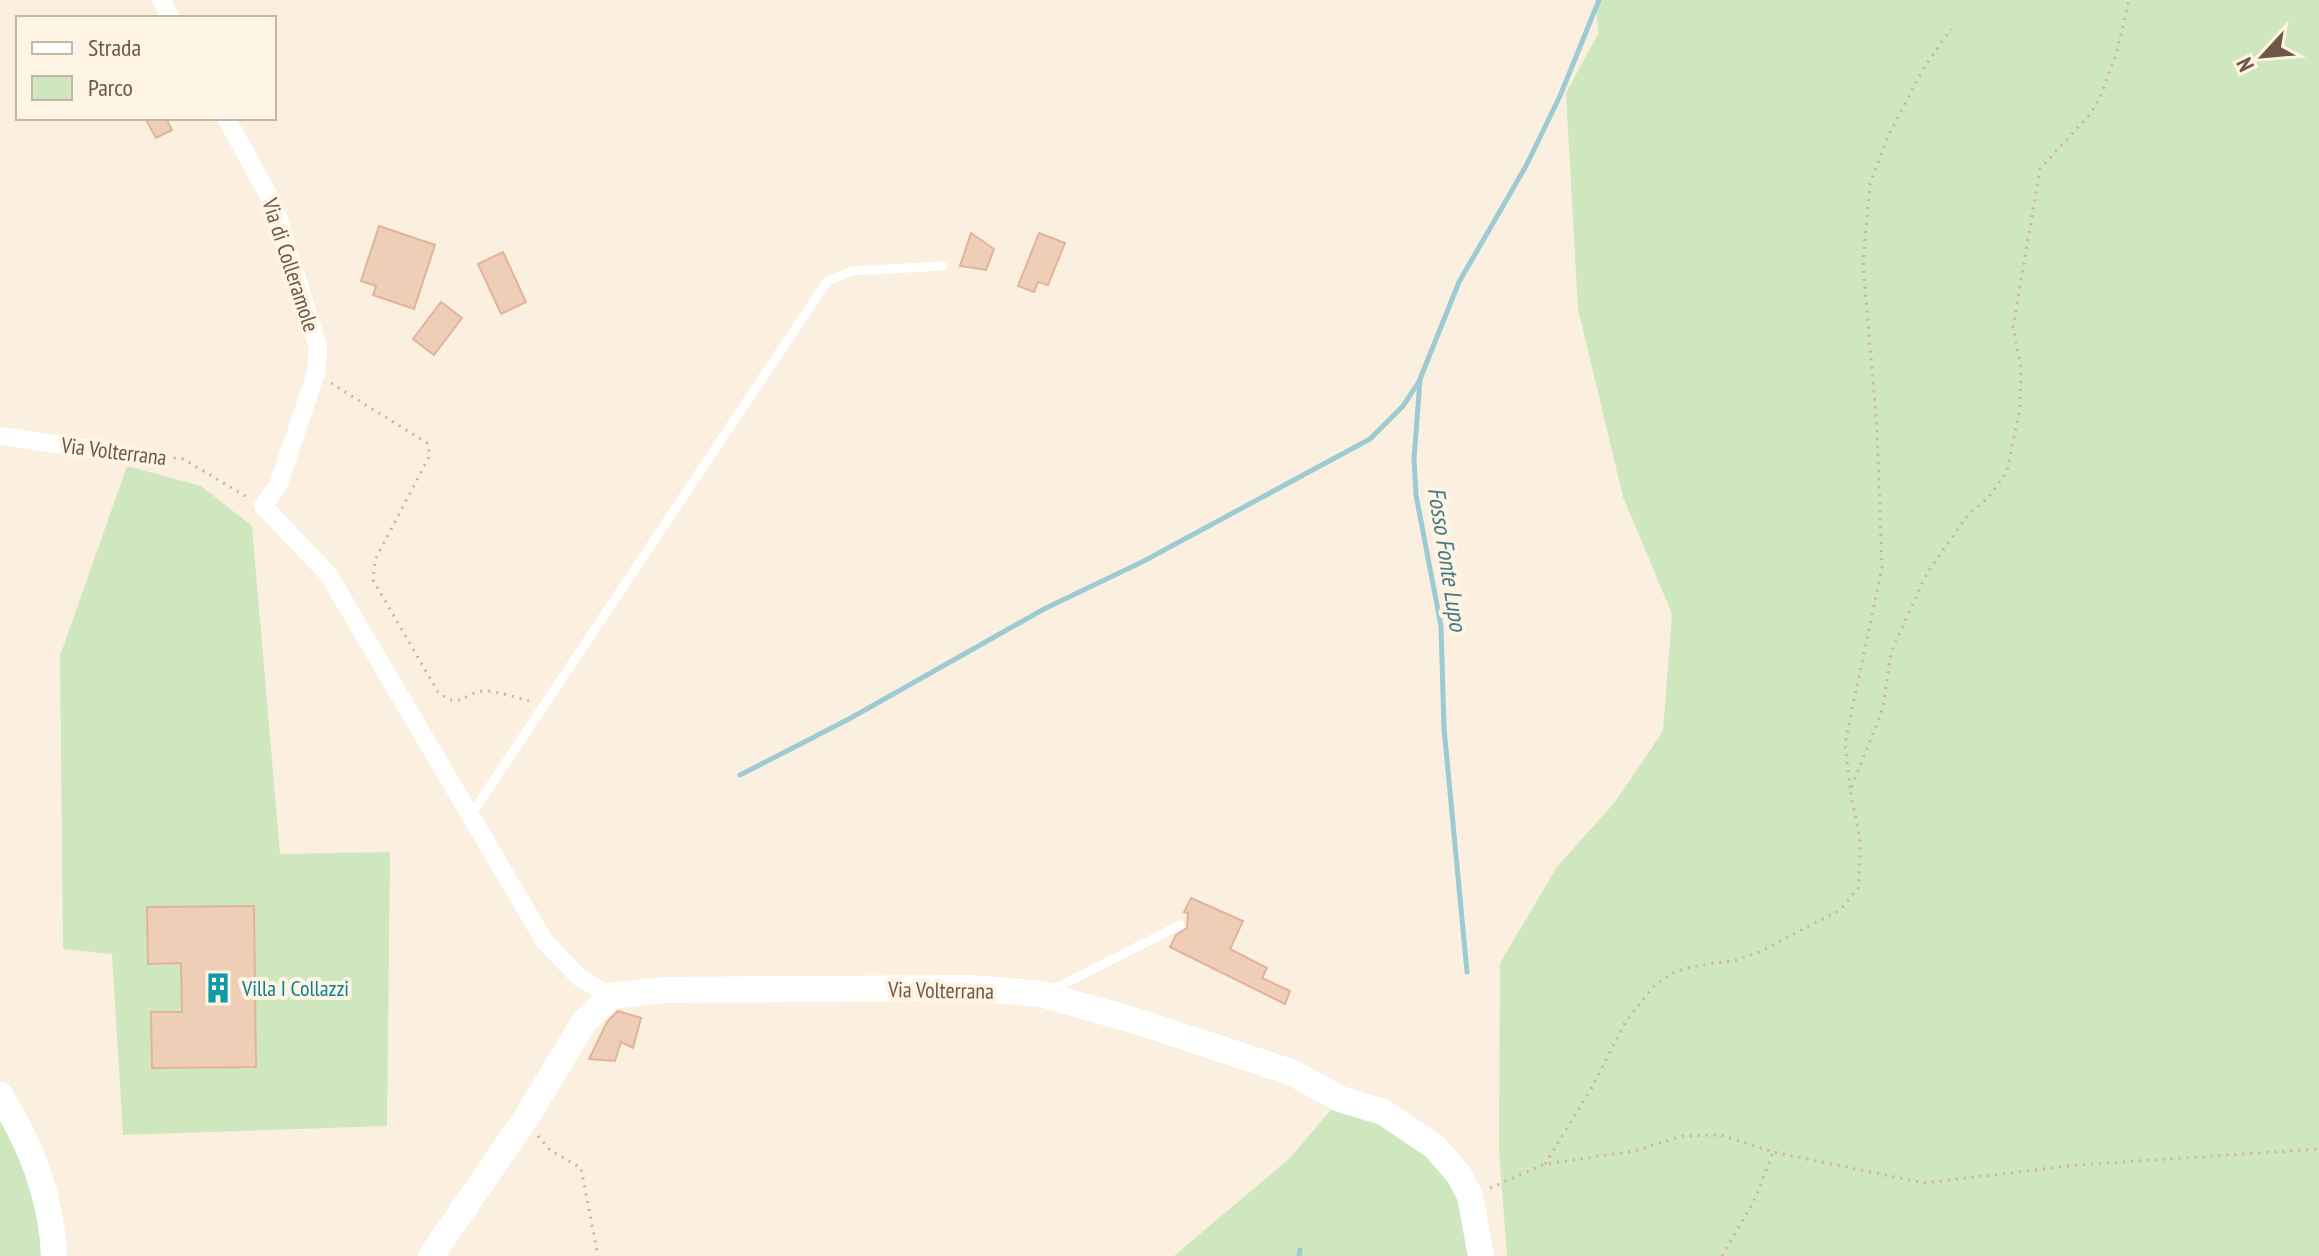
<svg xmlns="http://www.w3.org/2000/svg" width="2319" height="1256" viewBox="0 0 2319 1256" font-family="'PT Sans Narrow',sans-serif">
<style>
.green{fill:#cfe7bf}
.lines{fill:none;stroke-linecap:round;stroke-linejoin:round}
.stream{stroke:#9ccbd4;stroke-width:5}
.building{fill:#efceb8;stroke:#e1b499;stroke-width:2}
.path{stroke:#d3b19c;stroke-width:3;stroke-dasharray:2 6;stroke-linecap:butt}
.lane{stroke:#fff;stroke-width:9}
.street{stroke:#fff;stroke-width:18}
.secondary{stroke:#fff;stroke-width:26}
.labels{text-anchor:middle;stroke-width:8;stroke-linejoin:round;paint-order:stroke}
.street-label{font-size:22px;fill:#705648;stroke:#fef4e4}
.culture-label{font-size:22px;fill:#0d838f;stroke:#fef4e4;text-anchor:start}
.water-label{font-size:24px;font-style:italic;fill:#437883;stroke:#fef4e4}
</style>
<rect width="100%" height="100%" fill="#fbf0df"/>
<!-- green -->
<g class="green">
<polygon points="1596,0 2319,0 2319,1256 1507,1256 1499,1151 1500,963 1557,867 1615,802 1663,731 1672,614 1623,497 1578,309 1566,93 1598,34"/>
<polygon points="127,466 201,486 252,526 280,854 390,852 387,1126 123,1135 112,954 63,949 60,656"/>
<polygon points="0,1095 54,1256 0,1256"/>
<polygon points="1340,1099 1459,1175 1481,1256 1174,1256 1291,1157"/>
</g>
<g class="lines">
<!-- stream -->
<g class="stream">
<polyline points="740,775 849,719 1044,609 1142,562 1370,439 1403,406 1420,380"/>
<polyline points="1467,972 1444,728 1441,626 1416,495 1414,459 1420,379 1459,282 1526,166 1560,96 1599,0"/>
<polyline points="1299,1256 1300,1250"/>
</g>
</g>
<!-- building -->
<g class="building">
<polygon points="145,118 166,118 172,130 156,138"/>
<polygon points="379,226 435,245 414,309 373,295 376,286 361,281"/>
<polygon points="971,233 994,249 986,270 960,266"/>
<polygon points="1039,233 1065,243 1048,285 1038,282 1034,292 1018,286"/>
<polygon points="503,252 526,302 501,314 478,264"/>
<polygon points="441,302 462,318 434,355 413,339"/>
<polygon points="1191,898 1243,921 1230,949 1267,968 1262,978 1290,991 1285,1004 1170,947 1176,935 1187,928 1188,913 1184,912"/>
<polygon points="254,906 256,1067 152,1068 151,1012 182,1012 181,963 148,964 147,907"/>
<polygon points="618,1011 641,1018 633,1048 621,1042 615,1061 589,1059 607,1022"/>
</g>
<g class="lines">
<!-- path -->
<g class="path">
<path d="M331 383 427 443 430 455 375 560 373 580 438 692C461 711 463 692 485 691 499 691 516 698 530 701"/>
<polyline points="126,453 183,459 247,497"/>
<polyline points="1850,788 1845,743 1882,568 1877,429 1863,263 1870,184 1888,136 1925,66 1951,29"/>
<polyline points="538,1136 550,1150 581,1168 598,1256"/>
<polyline points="1545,1164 1591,1089 1626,1021 1653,987 1672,973 1690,967 1737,960 1759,952 1840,910 1859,887 1860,838 1850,791 1883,708 1891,652 1927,573 1967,516 1989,497 2007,471 2020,408 2021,368 2013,327 2040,169 2091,113 2101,95 2117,51 2129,0"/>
<polyline points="1490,1188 1545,1164 1635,1151 1682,1136 1721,1135 1773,1152 1924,1183 2077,1165 2319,1149"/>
<polyline points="1722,1256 1756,1197 1773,1152"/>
</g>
<!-- lane -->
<g class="lane">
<polyline points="470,816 827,281 853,271 943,266"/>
<polyline points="1052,990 1180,925"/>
</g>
<!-- street -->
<g class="street">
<polyline points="161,0 171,18"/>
<polyline points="226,118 275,207 318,347 316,373 278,486 263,506 328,574 545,942 580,978 611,996"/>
<polyline points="0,436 110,452"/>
</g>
<!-- secondary -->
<g class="secondary">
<path d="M0 1095C30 1143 52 1199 54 1256"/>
<polyline points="431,1256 526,1118 584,1022 611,996 664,990 971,988 1041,994 1136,1021 1291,1072 1340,1099 1383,1112 1435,1147 1459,1175 1470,1196 1481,1256"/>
</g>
</g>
<!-- icons -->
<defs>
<g id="building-bare" transform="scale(2.4)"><path d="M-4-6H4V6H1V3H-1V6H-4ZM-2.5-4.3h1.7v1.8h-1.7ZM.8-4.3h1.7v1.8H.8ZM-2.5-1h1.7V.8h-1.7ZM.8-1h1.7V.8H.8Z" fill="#0f9aa8" stroke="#fef4e4" stroke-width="2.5" paint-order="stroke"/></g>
</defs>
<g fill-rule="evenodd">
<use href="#building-bare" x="218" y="988"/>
</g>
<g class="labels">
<!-- street labels -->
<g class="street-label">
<text transform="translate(291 265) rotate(72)" y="8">Via di Colleramole</text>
<text transform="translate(114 451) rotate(7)" y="8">Via Volterrana</text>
<text transform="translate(941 990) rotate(1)" y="8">Via Volterrana</text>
</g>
<!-- culture labels -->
<g class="culture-label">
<text x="242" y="996">Villa I Collazzi</text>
</g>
<!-- water labels -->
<g class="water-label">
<text transform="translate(1447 559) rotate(81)" y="8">Fosso Fonte Lupo</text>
</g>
</g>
<!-- legend -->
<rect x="16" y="16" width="260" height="104" fill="#fef4e4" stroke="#c5b5a6" stroke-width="2"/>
<rect x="32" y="42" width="40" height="12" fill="#ffffff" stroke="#c5b5a6" stroke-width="2"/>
<text x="88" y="56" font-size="24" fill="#705648">Strada</text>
<rect x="32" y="76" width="40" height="24" fill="#cfe7bf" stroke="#c5b5a6" stroke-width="2"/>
<text x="88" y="96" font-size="24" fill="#705648">Parco</text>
<!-- north arrow -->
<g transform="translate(2263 56) rotate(244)" stroke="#fef4e4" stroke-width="6" paint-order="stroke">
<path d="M0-6L14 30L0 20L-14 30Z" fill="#705648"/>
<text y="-12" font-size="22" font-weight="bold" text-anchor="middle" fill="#705648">N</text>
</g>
</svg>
